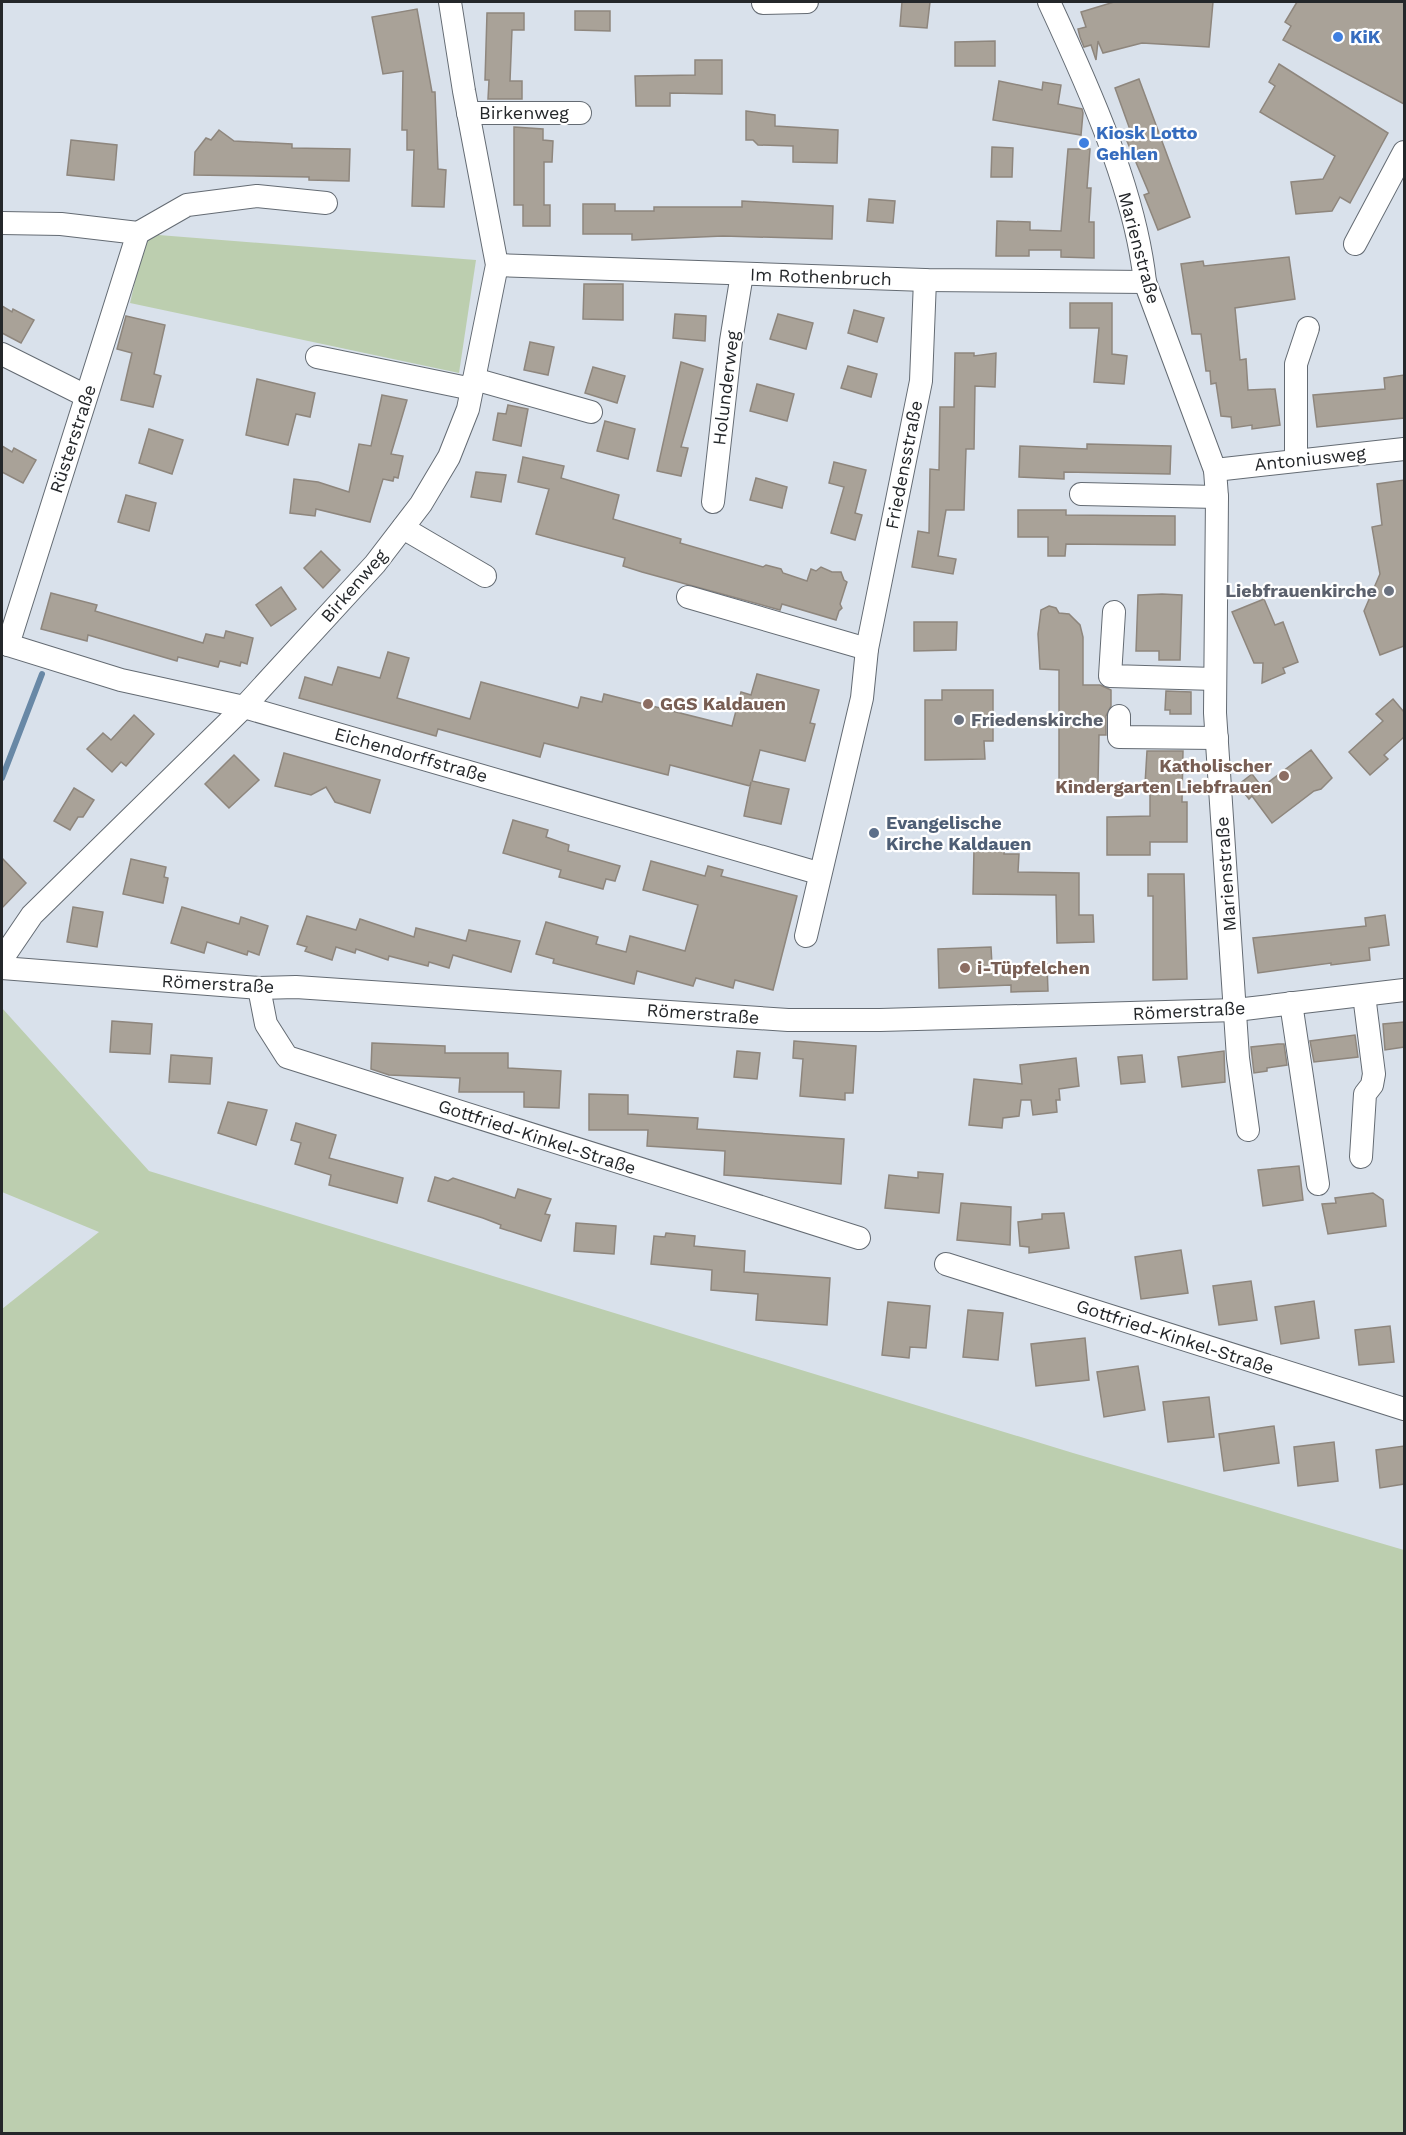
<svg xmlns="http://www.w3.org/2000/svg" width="1406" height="2135" viewBox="0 0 1406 2135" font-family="'Work Sans',sans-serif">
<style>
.green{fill:#bcceaf}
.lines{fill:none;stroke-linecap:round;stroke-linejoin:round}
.stream{stroke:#6888a6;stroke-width:6}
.building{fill:#a9a298;stroke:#8e867d;stroke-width:1.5}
.minor-casing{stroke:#646b73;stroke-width:24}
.minor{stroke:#fff;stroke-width:22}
.shop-dot{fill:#3f7fe0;stroke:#fff;stroke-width:2}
.worship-dot{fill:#6b7280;stroke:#fff;stroke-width:2}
.education-dot{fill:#8d6e63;stroke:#fff;stroke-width:2}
.service-dot{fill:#5c6f8a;stroke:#fff;stroke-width:2}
.labels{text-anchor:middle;stroke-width:4.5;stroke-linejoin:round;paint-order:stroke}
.shop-label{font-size:18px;font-weight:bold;fill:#366cbe;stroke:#fff;text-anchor:start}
.street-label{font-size:18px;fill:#24272a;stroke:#fff}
.worship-label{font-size:18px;font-weight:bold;fill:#5b616d;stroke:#fff;text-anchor:end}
.education-label{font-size:18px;font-weight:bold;fill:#785e54;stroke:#fff;text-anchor:start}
.service-label{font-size:18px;font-weight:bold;fill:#4e5e75;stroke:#fff;text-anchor:start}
</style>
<rect width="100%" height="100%" fill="#d9e1eb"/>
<!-- green -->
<g class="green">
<polygon points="146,234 476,260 459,373 130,303"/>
<polygon points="2,1008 149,1171 1073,1453 1404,1550 1404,2133 2,2133 2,1309 99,1232 2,1192"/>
</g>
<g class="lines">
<!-- stream -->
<polyline class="stream" points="2,778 42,674"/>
</g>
<!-- building -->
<g class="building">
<polygon points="902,2 930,2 927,28 900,26"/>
<polygon points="1114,2 1213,2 1209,47 1142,43 1103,53 1098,41 1096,60 1091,45 1084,47 1080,37 1078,29 1086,27 1081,12"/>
<polygon points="1297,2 1404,2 1404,104 1283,40 1291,26 1285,22"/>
<polygon points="417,9 432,92 435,92 438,169 446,170 444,207 412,206 414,150 407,150 407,130 402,130 403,71 383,74 372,17"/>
<polygon points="575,11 610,11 610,31 575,30"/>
<polygon points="487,13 524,13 524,30 512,30 510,81 522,81 522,99 488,99 489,80 485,80"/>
<polygon points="995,41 995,66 955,66 955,42"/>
<polygon points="695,60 722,60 722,94 670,93 670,106 636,106 635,76 695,75"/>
<polygon points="1279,64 1388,133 1350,203 1340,197 1332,211 1296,214 1291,182 1323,179 1335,156 1260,112 1275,86 1269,82"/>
<polygon points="1139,79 1190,217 1158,230 1144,195 1149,193 1127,141 1133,138 1115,88"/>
<polygon points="999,81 1042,90 1043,82 1061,85 1058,104 1082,109 1083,113 1081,135 993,120"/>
<polygon points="746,111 775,115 775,126 838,130 837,163 793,162 793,146 758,145 753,140 746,140"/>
<polygon points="514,127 543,129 543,140 553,141 552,162 544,162 544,205 550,205 550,226 523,226 523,205 514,205"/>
<polygon points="219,130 234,141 292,144 292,148 350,149 349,181 309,180 309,177 194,175 195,152 206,138 211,140"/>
<polygon points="71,140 117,145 114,180 67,175"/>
<polygon points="992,147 1013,148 1012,177 991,177"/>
<polygon points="1068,149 1090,149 1087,188 1091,188 1089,222 1094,222 1094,258 1061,257 1061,250 1029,250 1029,256 996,256 997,221 1030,222 1030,230 1061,231"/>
<polygon points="869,199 895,201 893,223 867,221"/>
<polygon points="742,201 833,206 832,239 723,236 632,240 632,234 583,234 583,204 615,204 615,211 654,211 654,207 742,207"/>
<polygon points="1289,257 1295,299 1235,308 1240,360 1246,359 1248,390 1275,389 1280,425 1252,429 1252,425 1232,428 1231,417 1221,416 1216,383 1211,384 1210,371 1206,371 1201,334 1192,334 1181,264 1203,261 1204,266"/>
<polygon points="584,284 623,284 623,320 583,319"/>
<polygon points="1070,303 1112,303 1112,354 1127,356 1124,384 1094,382 1099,328 1070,328"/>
<polygon points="2,306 12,312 13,309 34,320 21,343 2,333"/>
<polygon points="854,310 884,318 877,342 848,333"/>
<polygon points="675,314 706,316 705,341 673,338"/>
<polygon points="778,314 813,323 806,349 770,339"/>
<polygon points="126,316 165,325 154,374 161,376 153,407 121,400 132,353 117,349"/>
<polygon points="530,342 554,347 548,375 524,370"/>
<polygon points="955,353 974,353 974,356 996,353 995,387 975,386 974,449 966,449 964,510 946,510 938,556 956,559 953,574 912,567 918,531 929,533 930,469 939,470 940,407 954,407"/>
<polygon points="681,362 703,369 681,447 688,448 681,476 657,471"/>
<polygon points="848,366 877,374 871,397 841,388"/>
<polygon points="593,367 625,376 617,403 585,393"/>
<polygon points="1404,375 1404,418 1317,427 1313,395 1385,389 1384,378"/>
<polygon points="257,379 315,393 310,417 296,414 288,445 246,435"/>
<polygon points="757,384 794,394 787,421 750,411"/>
<polygon points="382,395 407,400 391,454 403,456 398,478 394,477 393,481 383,479 370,522 316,509 315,516 290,513 294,479 318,482 349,492 359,444 371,446"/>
<polygon points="508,405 528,409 521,446 493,440 498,413 506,414"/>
<polygon points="605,421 635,429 628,459 597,451"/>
<polygon points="149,429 183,440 172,474 139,463"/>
<polygon points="1087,444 1171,446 1170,474 1064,472 1064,479 1019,477 1020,446 1087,449"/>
<polygon points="2,446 12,452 14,448 36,460 23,483 2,472"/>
<polygon points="523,457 564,466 561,478 619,495 613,519 681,539 680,543 763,567 766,565 781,569 783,573 807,581 811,569 816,571 821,567 832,572 841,572 844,580 847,582 840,604 842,608 839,611 836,620 782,604 780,610 642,572 623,566 625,558 536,534 549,489 518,482"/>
<polygon points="834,462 866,470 855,513 862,515 855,540 831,533 844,487 829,483"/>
<polygon points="476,472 506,475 501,502 471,497"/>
<polygon points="756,478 787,487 782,508 750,500"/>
<polygon points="1404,480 1404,646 1380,655 1364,611 1380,574 1372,527 1382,525 1377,484"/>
<polygon points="126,495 156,503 149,531 118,522"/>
<polygon points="1018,510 1066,510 1066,515 1175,516 1175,545 1066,544 1065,556 1048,556 1048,537 1018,537"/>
<polygon points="321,551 340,570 323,588 304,568"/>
<polygon points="281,587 296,609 271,626 256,605"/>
<polygon points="51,593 97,605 95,611 203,643 206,634 224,638 226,631 253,638 247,664 241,662 240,666 220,661 218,667 178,657 177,661 88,635 87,641 41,629"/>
<polygon points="1162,594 1182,595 1180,660 1159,660 1159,651 1136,651 1138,595"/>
<polygon points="1264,599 1275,625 1283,622 1298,662 1283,668 1285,673 1262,683 1263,663 1254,663 1232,612"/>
<polygon points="1049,606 1056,608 1059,613 1069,614 1080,625 1083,637 1083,685 1100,685 1111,690 1111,706 1106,716 1106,735 1099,735 1098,784 1059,783 1059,670 1040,669 1038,634 1041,610"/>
<polygon points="914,622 957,622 956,650 914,651"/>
<polygon points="388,652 409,658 397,698 470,719 481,682 578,708 581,697 602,702 604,694 732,726 741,692 751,695 757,674 819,690 810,723 815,724 805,761 760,750 752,781 789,789 781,824 744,816 751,782 750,786 670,765 668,775 544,743 540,757 438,729 436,736 299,698 305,677 332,685 338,667 380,678"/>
<polygon points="942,690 993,690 993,741 984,741 985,759 925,760 925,700 942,700"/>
<polygon points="1166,691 1191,692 1191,714 1170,714 1170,710 1165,710"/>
<polygon points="1393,699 1404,712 1404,737 1384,755 1388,759 1370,775 1349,752 1383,721 1376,714"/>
<polygon points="134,715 154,734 126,766 121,762 112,772 87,749 103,733 111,740"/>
<polygon points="1311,750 1332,778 1321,789 1314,791 1272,823 1252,796 1249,799 1238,785 1252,774 1262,787"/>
<polygon points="1147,751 1183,751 1182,802 1187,802 1187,842 1150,842 1150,855 1107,855 1107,817 1150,816 1150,784 1145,784"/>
<polygon points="284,753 380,780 370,813 335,802 326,787 311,795 275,786"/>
<polygon points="234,755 259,780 229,808 205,784"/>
<polygon points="74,788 94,800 83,817 78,817 70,830 54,821"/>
<polygon points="513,820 548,830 546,837 569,845 568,851 620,866 615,881 606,879 603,889 559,877 561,870 503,853"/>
<polygon points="974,849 1004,849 1004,854 1019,854 1018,872 1079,873 1079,915 1093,915 1094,942 1057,943 1056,895 973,894"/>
<polygon points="2,858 26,883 2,908"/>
<polygon points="131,859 166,867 164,877 168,878 163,903 123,894"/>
<polygon points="651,861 705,876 708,866 723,870 721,876 797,896 773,990 735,980 733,988 696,978 693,986 637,971 634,984 553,963 554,959 536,954 546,922 598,937 596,944 626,952 630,936 685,951 698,905 643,890"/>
<polygon points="1148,874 1184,874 1187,979 1153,980 1153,896 1148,896"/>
<polygon points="73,907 103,912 97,947 67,942"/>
<polygon points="182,907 239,924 241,917 268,926 259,955 248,951 247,955 207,942 204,953 171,943"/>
<polygon points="1385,915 1389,945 1369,948 1370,960 1331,965 1331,963 1258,973 1253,938 1366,926 1365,918"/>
<polygon points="307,916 356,930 360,919 414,937 416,928 466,941 469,930 520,941 511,972 453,955 449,968 429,962 428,966 389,956 388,960 356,949 355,953 336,947 332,960 305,951 307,947 297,944"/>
<polygon points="991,947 992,965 1047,964 1048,991 1011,992 1011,985 939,988 938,949"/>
<polygon points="112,1021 152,1024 150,1054 110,1052"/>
<polygon points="1404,1022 1404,1047 1385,1050 1383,1024"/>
<polygon points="1355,1035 1358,1057 1314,1062 1310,1041"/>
<polygon points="794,1041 856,1046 853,1093 845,1093 845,1100 800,1096 803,1059 793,1058"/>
<polygon points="372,1043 445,1046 445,1053 508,1053 508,1068 561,1071 559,1108 524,1107 524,1092 459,1092 460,1078 389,1075 371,1069"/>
<polygon points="1278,1044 1284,1044 1287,1065 1267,1068 1267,1071 1254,1073 1251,1047"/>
<polygon points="737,1051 760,1053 757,1079 734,1077"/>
<polygon points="1224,1051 1225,1082 1182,1087 1178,1057"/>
<polygon points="171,1055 212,1058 210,1084 169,1082"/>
<polygon points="1142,1055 1145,1082 1121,1084 1118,1057"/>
<polygon points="1076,1058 1079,1086 1059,1089 1060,1100 1056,1100 1057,1112 1033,1115 1031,1100 1021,1100 1019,1116 1003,1118 1002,1128 969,1125 974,1079 1022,1084 1020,1065"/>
<polygon points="589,1094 628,1095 628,1114 698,1118 697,1129 844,1139 841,1184 724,1175 725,1151 647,1146 648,1130 589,1130"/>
<polygon points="228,1102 267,1110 256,1145 218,1133"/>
<polygon points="296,1123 336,1135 329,1158 403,1178 397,1203 329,1185 331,1175 295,1164 301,1143 291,1140"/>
<polygon points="1299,1166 1303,1200 1263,1206 1258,1170"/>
<polygon points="918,1172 943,1174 939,1213 885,1208 889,1175 918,1178"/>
<polygon points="435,1177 448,1181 453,1178 515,1198 518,1189 551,1199 545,1214 550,1215 541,1241 500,1228 501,1225 483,1218 428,1201"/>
<polygon points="1373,1193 1383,1200 1386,1226 1328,1234 1322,1204 1336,1203 1335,1198"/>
<polygon points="961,1203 1011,1207 1010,1245 957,1240"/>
<polygon points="1064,1213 1069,1248 1029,1253 1029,1247 1020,1246 1018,1222 1042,1219 1042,1214"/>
<polygon points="576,1223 616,1226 614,1254 574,1251"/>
<polygon points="666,1233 695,1236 694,1246 745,1251 744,1272 830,1278 827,1325 756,1320 758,1294 711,1290 712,1270 651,1264 654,1236 665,1237"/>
<polygon points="1181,1250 1188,1293 1141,1299 1135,1257"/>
<polygon points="1251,1281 1257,1320 1219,1325 1213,1286"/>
<polygon points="1314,1301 1319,1338 1281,1344 1275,1307"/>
<polygon points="888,1302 930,1306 926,1348 910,1347 909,1358 882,1355"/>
<polygon points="968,1310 1003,1313 998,1360 963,1357"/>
<polygon points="1390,1326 1394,1362 1359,1365 1355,1330"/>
<polygon points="1085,1338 1089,1380 1036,1386 1031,1344"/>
<polygon points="1138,1366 1145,1410 1104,1417 1097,1372"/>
<polygon points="1209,1397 1214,1437 1168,1442 1163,1402"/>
<polygon points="1274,1426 1279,1463 1224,1471 1219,1434"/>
<polygon points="1334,1442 1338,1481 1298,1486 1294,1447"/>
<polygon points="1404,1446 1404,1484 1380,1488 1376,1450"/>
</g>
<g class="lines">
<!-- minor casing -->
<g class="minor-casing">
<g id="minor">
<path d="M1049 2C1088 86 1135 189 1145 282L1215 470 1217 497 1215 713 1238 1058 1248 1130"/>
<polyline points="763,3 807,2"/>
<polyline points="468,113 580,113"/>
<polyline points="2,223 61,224 138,233 187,205 257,196 326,203"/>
<polyline points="1355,244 1404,152"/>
<polyline points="497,265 925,280 1145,282"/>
<polyline points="2,354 86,396"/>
<polyline points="317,357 472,389"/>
<polyline points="474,379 591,412"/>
<polyline points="1296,460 1296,364 1308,328"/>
<polyline points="1215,470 1404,449"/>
<polyline points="1081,494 1217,497"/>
<polyline points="713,502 731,341 742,274"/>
<polyline points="403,528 485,576"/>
<polyline points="688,597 867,649"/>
<polyline points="1114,612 1110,676 1215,679"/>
<polyline points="2,643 121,680 244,707 818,873"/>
<polyline points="8,645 138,233"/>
<polyline points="1119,716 1119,737 1217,738"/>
<polyline points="806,936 862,698 867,649 921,381 925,280"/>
<polyline points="2,959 32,915 244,707 375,564 421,504 449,457 468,409 497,265 464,91 450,2"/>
<polyline points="2,968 259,988 296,987 788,1020 880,1020 1236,1010 1404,990"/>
<polyline points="259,988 266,1024 287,1057 859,1238"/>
<polyline points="1291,1003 1318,1184"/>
<polyline points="1361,1157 1365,1094 1372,1085 1374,1074 1364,995"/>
<polyline points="946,1264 1404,1409"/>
</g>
</g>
<!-- minor -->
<use href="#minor" class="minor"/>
</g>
<!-- markers -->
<g class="shop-dot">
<circle cx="1338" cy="37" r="6"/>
<circle cx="1084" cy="143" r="6"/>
</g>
<g class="worship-dot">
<circle cx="1389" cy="591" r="6"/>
<circle cx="959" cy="720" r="6"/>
</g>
<g class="education-dot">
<circle cx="648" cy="704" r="6"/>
<circle cx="1284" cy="776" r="6"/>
<circle cx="965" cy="968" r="6"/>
</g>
<circle class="service-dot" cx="874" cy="833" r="6"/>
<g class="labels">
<!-- shop labels -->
<g class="shop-label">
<text x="1350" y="43">KiK</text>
<text x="1096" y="139">Kiosk Lotto<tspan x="1096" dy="21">Gehlen</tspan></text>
</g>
<!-- street labels -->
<g class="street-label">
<text x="524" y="119">Birkenweg</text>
<text transform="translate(1139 248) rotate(75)" y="6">Marienstraße</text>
<text transform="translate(821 277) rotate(2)" y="6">Im Rothenbruch</text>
<text transform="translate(726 388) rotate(-83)" y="6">Holunderweg</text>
<text transform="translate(73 439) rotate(-72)" y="6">Rüsterstraße</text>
<text transform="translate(1310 459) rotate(-6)" y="6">Antoniusweg</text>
<text transform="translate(904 465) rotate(-79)" y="6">Friedensstraße</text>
<text transform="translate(354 586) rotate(-49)" y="6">Birkenweg</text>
<text transform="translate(411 755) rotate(16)" y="6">Eichendorffstraße</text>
<text transform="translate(1226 874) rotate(-94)" y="6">Marienstraße</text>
<text transform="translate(218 984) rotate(3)" y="6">Römerstraße</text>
<text transform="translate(1189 1011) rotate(-3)" y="6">Römerstraße</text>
<text transform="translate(703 1014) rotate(4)" y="6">Römerstraße</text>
<text transform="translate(537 1137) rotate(18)" y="6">Gottfried-Kinkel-Straße</text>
<text transform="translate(1175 1337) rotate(18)" y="6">Gottfried-Kinkel-Straße</text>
</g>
<!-- worship labels -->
<g class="worship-label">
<text x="1377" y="597">Liebfrauenkirche</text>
<text x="971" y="726" text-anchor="start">Friedenskirche</text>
</g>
<!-- education labels -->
<g class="education-label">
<text x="660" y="710">GGS Kaldauen</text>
<text x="1272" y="772" text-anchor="end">Katholischer<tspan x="1272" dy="21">Kindergarten Liebfrauen</tspan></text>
<text x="977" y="974">i-Tüpfelchen</text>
</g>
<!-- service labels -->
<g class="service-label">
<text x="886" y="829">Evangelische<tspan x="886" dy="21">Kirche Kaldauen</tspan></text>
</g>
</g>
<!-- border -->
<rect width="1406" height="2135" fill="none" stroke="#24272a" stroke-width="6"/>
</svg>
